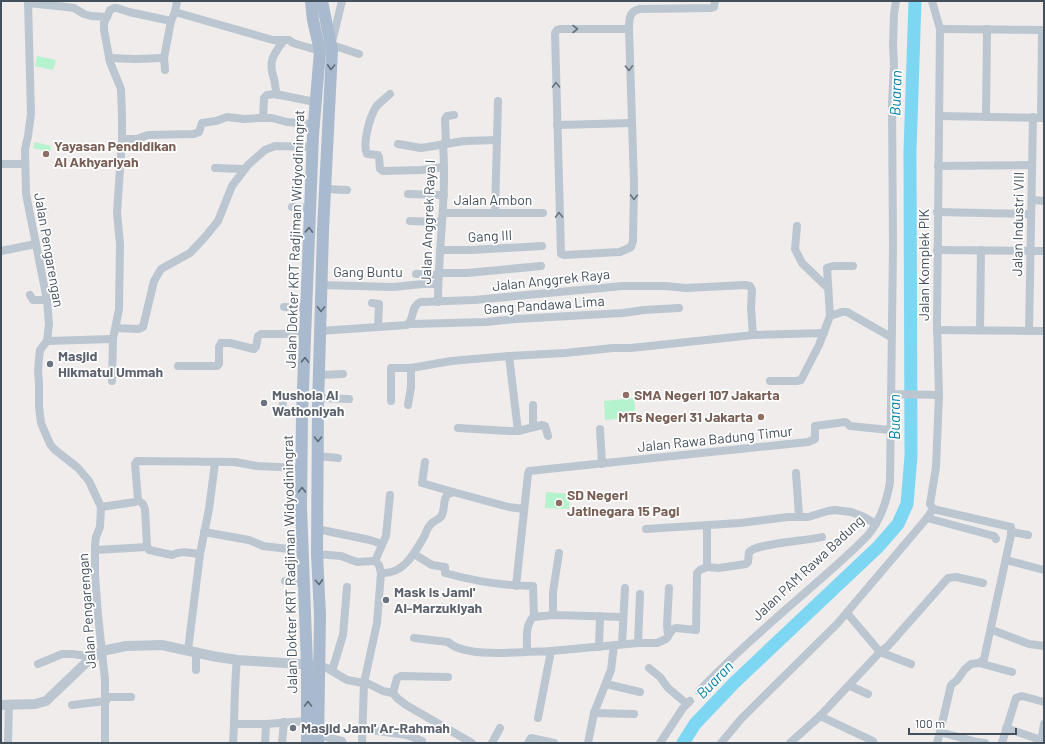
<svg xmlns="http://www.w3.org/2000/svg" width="1045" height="744" viewBox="0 0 1045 744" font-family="Barlow,sans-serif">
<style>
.green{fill:#b5f2ce}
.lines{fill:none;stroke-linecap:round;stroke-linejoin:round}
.river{stroke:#7ed7f2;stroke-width:13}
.minor{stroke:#bbc6d0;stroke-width:8}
.tertiary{stroke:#bbc6d0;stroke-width:10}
.primary{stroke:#a9bace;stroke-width:12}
.oneway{stroke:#67737e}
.oneway2{stroke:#5c6a78}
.education-dot{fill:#8d6e63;stroke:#fff;stroke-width:1.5}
.worship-dot{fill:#6b7280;stroke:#fff;stroke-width:1.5}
.labels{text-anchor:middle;stroke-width:3.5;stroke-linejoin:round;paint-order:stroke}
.education-label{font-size:14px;font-weight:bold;fill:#785e54;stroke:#fff;text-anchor:start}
.street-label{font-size:14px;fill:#434f5b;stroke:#fff}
.worship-label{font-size:14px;font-weight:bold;fill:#5b616d;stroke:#fff;text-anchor:start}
.water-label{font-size:15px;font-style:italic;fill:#027fa8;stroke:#fff}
</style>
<rect width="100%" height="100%" fill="#efeceb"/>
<!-- green -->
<g class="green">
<polygon points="37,56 56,60 53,70 35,66"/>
<polygon points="35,142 51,146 50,152 33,148"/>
<polygon points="634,398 636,417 605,420 604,401"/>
<polygon points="546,492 570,494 569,509 545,508"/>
</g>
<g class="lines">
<!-- river -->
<polyline class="river" points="683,743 695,724 734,683 878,547 898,524 907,504 911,456 910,151 915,1"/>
<!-- minor -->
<g class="minor">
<polyline points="28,1 31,114 28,136 25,149 26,194 47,300 49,324 47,341 40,350 39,359 38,371 39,383 39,407 41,423 50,444 54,449 78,468 89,481 101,507 100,527 96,537 95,544 95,575 98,615 105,680 105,743"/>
<polyline points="932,1 940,29 937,324 939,395 936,467 930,504 933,509"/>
<polyline points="28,3 67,7 74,8 84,14 91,16 107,17 110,10 114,8 117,8 129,12 171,21 175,12 177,1"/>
<polyline points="175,12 273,40 289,40 293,43 320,51"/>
<polyline points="107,17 104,23 104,30 110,62 121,89 122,116 122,140 117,213 120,244 119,309 113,339 112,381"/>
<path d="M629 29H560L557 30 555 33 561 254 564 255 620 252 631 247 633 241 634 184 629 29C629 19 629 11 640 9L711 8 714 7 715 1"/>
<polyline points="940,29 1044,30"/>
<polyline points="332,42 342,1"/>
<polyline points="332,45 359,54"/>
<polyline points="109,58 135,59 164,58"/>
<polyline points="165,70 164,58 171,21"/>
<path d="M390 94C386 98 380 102 376 107 370 116 362 144 367 154L378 155 379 157 380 169 383 171 421 170 444 167"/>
<path d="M278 95C274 89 276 85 274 79 268 61 273 55 284 40"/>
<polyline points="939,116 1044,118"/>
<polyline points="986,117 987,29"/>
<polyline points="263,118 264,98 267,95 275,94 315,102"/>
<polyline points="1041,118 1042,30"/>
<polyline points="557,125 632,123"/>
<polyline points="122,139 137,139 148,135 194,134 199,132 202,123 216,121 227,117 244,119 259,118 272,118 287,122 313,124"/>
<polyline points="446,143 445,119 447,116 454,115"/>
<polyline points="398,144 421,148 464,141 497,140"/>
<polyline points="1,164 24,164"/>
<polyline points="938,166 1032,165"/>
<polyline points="215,168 244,169"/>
<polyline points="325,189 347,190"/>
<polyline points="408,194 444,195"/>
<polyline points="1032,200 1044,201"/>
<polyline points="292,207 310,208"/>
<polyline points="937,212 1031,214"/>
<polyline points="443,213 543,213"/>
<polyline points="495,213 498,101"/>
<polyline points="410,221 442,222"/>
<polyline points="797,226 795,249 802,263 828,288"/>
<polyline points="440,250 471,250 542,246"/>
<polyline points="937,250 1044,251"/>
<polyline points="1,251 36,244"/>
<polyline points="439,273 467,273 541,266"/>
<polyline points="416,274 439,275"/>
<polyline points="321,285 393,287 423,284 438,284"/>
<polyline points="30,295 33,300 47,300"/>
<path d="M438 302C438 249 447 197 443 144"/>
<polyline points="372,303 379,304 378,327"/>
<polyline points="284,307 307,308"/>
<polyline points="830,316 842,312 847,312 891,337"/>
<polyline points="409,323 413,324 486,322 516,319 623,313 644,310 679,308"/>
<polyline points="116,328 138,329 143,327 154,281 161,269 190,253 205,237 218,221 232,186 248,165 265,150 275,146 312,147"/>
<polyline points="937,330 1044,331"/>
<polyline points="980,330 981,250"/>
<path d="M320 331 407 325C415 319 410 307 420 302L474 300 623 286H665L686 288 745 285 750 286 752 290 751 308 753 335"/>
<polyline points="1029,331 1033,117"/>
<polyline points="47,341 113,339"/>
<polyline points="509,356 518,431"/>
<polyline points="178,366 217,366 219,364 219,347 221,343 230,343 254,349 256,347 258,336 261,334 306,334"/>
<polyline points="319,375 343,374"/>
<polyline points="770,381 797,381 801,380 819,345 830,316 827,268 833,266 853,266"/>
<polyline points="891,394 939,395"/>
<polyline points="318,398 349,399"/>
<polyline points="283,400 282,412 302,414"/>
<polyline points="391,401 391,368 411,368 451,361 509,356 565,353 613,348 631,348 753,335 824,333"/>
<polyline points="408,405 411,387 411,368"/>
<polyline points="533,405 533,427"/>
<polyline points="458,428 509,431 518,431 542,425 545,426 548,436"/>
<polyline points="600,429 602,464"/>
<polyline points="318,456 338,458"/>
<polyline points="425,462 422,483 453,492"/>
<polyline points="796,473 799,516"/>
<path d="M138 500 143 504 145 509 147 546 149 550 172 555C181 550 190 553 200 554"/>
<polyline points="101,507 135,502 138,500 135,464 137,461 235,462 257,466 302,468"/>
<polyline points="933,509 1011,527 1011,535 984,659 979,663 971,664 965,669 957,680 951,685 940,732 977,742 985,743"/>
<polyline points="927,518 994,536 996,539"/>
<polyline points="317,529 370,540 382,544"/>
<polyline points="646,529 740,523 788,517 808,517 828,511 835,510 851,512 862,516 876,524"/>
<polyline points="204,532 249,540 263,546 288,549 302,555"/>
<polyline points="1012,532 1028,535"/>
<polyline points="96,550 147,547"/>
<path d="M317 554 341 556 357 562 375 561 379 565 381 573C404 575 415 552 425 535 426 532 428 527 431 524 434 520 440 520 442 515 446 506 441 495 453 492L509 507 524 509"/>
<path d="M414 554 432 565 445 567V573C474 581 503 586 533 586L534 616"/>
<polyline points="1006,560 1044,570"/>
<polyline points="375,561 386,536 390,495"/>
<polyline points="707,567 707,525"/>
<polyline points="285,581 304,583"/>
<polyline points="516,586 528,474 529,471 808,442 815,439 815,426 845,422 847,423 850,426 890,430"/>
<polyline points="847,613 880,652 911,664"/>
<polyline points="553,615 553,592 559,553"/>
<polyline points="992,630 1029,644 1044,646"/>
<polyline points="668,636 667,625 669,588"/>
<path d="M414 638 448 642C463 656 506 653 526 652 534 651 543 652 551 651"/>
<polyline points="638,643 640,594"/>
<polyline points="622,644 625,588"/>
<polyline points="599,647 600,616"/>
<polyline points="188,650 200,554 209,509 215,463"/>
<path d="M527 651C527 640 525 626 533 617L553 615 623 617"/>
<polyline points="196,653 196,670"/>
<polyline points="979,663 1012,672"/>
<polyline points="38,664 62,654 73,654 93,657"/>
<polyline points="319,665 327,668 347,680 369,684 383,691 393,693 397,698 406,705 472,743"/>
<polyline points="649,668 660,677 668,688 687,704"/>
<polyline points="332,671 343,635 347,587"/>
<polyline points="606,684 640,692"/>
<polyline points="850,686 868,694"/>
<path d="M699 691C735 653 775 619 815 584 832 569 852 552 868 535 880 521 887 500 890 482L893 246 892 104 894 65 893 45 894 14 896 1"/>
<polyline points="393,693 397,678 401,676 448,677"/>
<polyline points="106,697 131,697"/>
<polyline points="72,705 106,701"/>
<polyline points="594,713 634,714"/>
<polyline points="820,716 873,741"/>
<path d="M538 718 551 651 638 643H657L666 639 673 629 676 628 696 630 697 573 700 570 707 567 719 568 746 564 748 562 749 552C758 543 807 541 822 537"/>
<polyline points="235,724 266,724 307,721"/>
<polyline points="1006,728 1041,740"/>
<polyline points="363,729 407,735 422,741"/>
<polyline points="318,735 342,741 343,743"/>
<polyline points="8,743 9,704"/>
<path d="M233 743C235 715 234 688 237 660"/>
<polyline points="265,743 266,724"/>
<polyline points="282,743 284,722"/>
<polyline points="362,743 364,683 377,623 381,573"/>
<polyline points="492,743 500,728"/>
<polyline points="528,743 531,738 554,743"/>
<polyline points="588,743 594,713 611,670 614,645"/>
<polyline points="660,743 683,708 690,701"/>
<polyline points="721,743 741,719 837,624 927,518 933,509"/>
<polyline points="790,743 820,716 880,652 888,646 948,578 956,577 983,583"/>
<polyline points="937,743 940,732"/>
<polyline points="1002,743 1016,698 1022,696 1044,702"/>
<polyline points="1041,743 1044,724"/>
</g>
<!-- tertiary -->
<polyline class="tertiary" points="1,705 35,704 46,701 89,660 102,651 126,646 162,645 212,656 237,660 315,665"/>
<!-- primary -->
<g class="primary">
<polyline points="307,743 307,665 301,507 302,414 313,135 320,51 313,20 311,1"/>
<polyline points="318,743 320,615 317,554 318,406 323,230 332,51 322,1"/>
</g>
</g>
<!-- one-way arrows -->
<defs><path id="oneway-chevron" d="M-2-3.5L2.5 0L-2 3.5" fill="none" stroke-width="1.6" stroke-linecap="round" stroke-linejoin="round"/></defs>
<g class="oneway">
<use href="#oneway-chevron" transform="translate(575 29)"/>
<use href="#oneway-chevron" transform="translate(629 68) rotate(88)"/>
<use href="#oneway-chevron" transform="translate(556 85) rotate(-91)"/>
<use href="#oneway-chevron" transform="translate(634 197) rotate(91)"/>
<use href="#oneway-chevron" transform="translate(559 215) rotate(-92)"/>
</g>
<g class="oneway2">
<use href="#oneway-chevron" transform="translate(331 67) rotate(93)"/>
<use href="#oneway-chevron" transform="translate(309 230) rotate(-88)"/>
<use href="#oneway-chevron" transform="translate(321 309) rotate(91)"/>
<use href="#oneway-chevron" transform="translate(305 360) rotate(-88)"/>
<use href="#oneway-chevron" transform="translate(318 439) rotate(90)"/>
<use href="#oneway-chevron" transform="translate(302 490) rotate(-89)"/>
<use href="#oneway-chevron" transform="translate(319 582) rotate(86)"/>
<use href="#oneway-chevron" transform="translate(308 704) rotate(-90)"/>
</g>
<!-- markers -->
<g class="education-dot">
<circle cx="46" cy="154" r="4"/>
<circle cx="626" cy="395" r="4"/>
<circle cx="761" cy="417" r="4"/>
<circle cx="559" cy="503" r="4"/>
</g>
<g class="worship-dot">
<circle cx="50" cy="364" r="4"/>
<circle cx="264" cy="403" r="4"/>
<circle cx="386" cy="600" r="4"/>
<circle cx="293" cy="728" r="4"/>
</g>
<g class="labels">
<!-- education labels -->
<g class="education-label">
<text x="54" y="151">Yayasan Pendidikan<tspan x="54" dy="16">Al Akhyariyah</tspan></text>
<text x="634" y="400">SMA Negeri 107 Jakarta</text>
<text x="753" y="422" text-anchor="end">MTs Negeri 31 Jakarta</text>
<text x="567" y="500">SD Negeri<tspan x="567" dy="16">Jatinegara 15 Pagi</tspan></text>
</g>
<!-- street labels -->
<g class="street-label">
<text x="493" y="205">Jalan Ambon</text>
<text transform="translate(428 222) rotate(-88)" y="5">Jalan Anggrek Raya I</text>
<text transform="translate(1018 224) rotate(-89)" y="5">Jalan Industri VIII</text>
<text transform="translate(490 236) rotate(-3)" y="5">Gang III</text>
<text transform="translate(295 239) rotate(-88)" y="5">Jalan Dokter KRT Radjiman Widyodiningrat</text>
<text transform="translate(49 250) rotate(80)" y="5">Jalan Pengarengan</text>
<text transform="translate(924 265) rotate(-90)" y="5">Jalan Komplek PIK</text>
<text x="368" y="277">Gang Buntu</text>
<text transform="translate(551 280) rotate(-6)" y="5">Jalan Anggrek Raya</text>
<text transform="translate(544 305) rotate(-4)" y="5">Gang Pandawa Lima</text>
<text transform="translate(715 439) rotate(-6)" y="5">Jalan Rawa Badung Timur</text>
<text transform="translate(290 564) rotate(-91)" y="5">Jalan Dokter KRT Radjiman Widyodiningrat</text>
<text transform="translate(808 568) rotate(-43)" y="5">Jalan PAM Rawa Badung</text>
<text transform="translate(87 611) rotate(-94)" y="5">Jalan Pengarengan</text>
</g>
<!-- worship labels -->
<g class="worship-label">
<text x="58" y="361">Masjid<tspan x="58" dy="16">Hikmatul Ummah</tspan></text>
<text x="272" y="400">Mushola Al<tspan x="272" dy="16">Wathoniyah</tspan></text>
<text x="394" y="597">Mask is Jami'<tspan x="394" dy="16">Al-Marzukiyah</tspan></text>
<text x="301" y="733">Masjid Jami' Ar-Rahmah</text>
</g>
<!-- water labels -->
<g class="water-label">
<text transform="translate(896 93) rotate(-88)" y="5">Buaran</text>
<text transform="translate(895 417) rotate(-90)" y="5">Buaran</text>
<text transform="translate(715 680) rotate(-46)" y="5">Buaran</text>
</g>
</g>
<!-- border -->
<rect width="1045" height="744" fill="none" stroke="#434f5b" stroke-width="4"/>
<!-- scale -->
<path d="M909 728v6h107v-6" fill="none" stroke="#434f5b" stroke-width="2"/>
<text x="915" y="728" font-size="12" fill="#434f5b" stroke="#ffffff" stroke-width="3" paint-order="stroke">100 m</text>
</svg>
